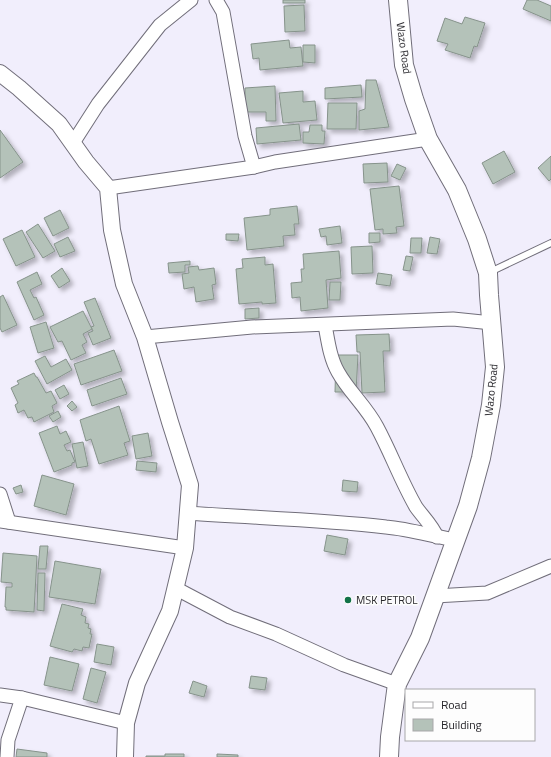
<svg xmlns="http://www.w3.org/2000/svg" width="551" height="757" viewBox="0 0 551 757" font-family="'Titillium Web',sans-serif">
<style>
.building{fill:#b4c2b9;stroke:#86938b;filter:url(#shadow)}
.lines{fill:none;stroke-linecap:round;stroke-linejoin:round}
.service-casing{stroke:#716e7a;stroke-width:8}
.minor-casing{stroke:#716e7a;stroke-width:15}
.tertiary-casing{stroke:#716e7a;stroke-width:18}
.secondary-casing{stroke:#716e7a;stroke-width:20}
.service{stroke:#fff;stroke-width:6}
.minor{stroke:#fff;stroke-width:13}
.tertiary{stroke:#fff;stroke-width:16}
.secondary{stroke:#fff;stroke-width:18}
.poi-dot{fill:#127248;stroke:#fdfdfd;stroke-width:1.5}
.labels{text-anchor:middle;stroke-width:3;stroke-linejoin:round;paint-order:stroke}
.street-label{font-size:11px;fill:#28272c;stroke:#fdfdfd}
.poi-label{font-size:11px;fill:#28272c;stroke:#fdfdfd;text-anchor:start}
</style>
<defs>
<filter id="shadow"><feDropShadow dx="3.5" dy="3.5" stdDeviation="2" flood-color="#0004"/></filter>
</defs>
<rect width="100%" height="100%" fill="#f1eefc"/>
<!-- building -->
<g class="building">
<rect x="283" y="0" width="22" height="3"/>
<polygon points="527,0 537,0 551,6 551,21 523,9"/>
<polygon points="304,5 305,31 285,32 284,6"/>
<polygon points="465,17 485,23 477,47 474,46 470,58 445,50 448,44 437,41 445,18 462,24"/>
<polygon points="289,40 290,48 301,47 303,66 260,70 259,58 253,59 251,44"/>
<polygon points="303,45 315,45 315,63 303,62"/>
<polygon points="366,80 376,80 389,127 359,130 359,111 365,109"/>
<polygon points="361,85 362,97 325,99 325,88"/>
<polygon points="275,86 276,121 266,121 266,112 245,112 245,88"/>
<polygon points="303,91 303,102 315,101 317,120 283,123 279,93"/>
<polygon points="328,103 357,103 356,129 327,129"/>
<polygon points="299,124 301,140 257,144 256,128"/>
<polygon points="310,125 322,125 322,131 325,131 324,144 303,143 303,132 309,132"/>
<polygon points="0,130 23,162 0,178"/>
<polygon points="504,151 515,172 493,184 482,163"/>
<polygon points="551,156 551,179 549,181 538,168"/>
<polygon points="387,163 388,182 364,183 363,164"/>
<polygon points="397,164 406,168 400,180 391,176"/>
<polygon points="399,186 404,226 396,227 397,233 383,234 383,229 375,230 370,189"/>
<polygon points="297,206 299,224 294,224 295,235 283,236 284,246 247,250 244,218 270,215 270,209"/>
<polygon points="60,210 69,228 53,236 44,218"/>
<polygon points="38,224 55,251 43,258 26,232"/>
<polygon points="340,226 342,243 327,245 326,236 321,237 319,229"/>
<polygon points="22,230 35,257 16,266 3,239"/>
<polygon points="369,233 380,233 380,242 369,243"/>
<polygon points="226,234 239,234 238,241 226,240"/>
<polygon points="68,237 75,251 60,257 54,244"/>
<polygon points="430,237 440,239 437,254 427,253"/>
<polygon points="411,238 422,238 421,253 410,253"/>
<polygon points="372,246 373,273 352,274 351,247"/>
<polygon points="339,251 341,278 326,280 328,308 301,311 300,297 292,298 291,283 302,282 301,269 304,269 303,254"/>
<polygon points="406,256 413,257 410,271 403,270"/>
<polygon points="265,257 265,265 273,264 276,303 262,304 262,302 239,304 236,269 243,268 242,259"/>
<polygon points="190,261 190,265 185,265 185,272 169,273 168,263"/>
<polygon points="198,266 199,270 214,268 216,284 212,285 214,299 196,302 194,287 184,289 182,274 189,273 188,267"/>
<polygon points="62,268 70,281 59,288 51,276"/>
<polygon points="37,272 42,284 30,290 34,298 36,297 44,315 34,320 17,282"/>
<polygon points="378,273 392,275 390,286 376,284"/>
<polygon points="330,282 341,282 340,300 329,300"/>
<polygon points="3,295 17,325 2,332 0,328 0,297"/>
<polygon points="95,298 111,338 93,345 88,333 93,331 91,327 94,326 84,302"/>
<polygon points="259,308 259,318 245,319 245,309"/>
<polygon points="83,311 92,329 83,334 87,342 82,345 86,353 71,360 62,341 58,342 50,327"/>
<polygon points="46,322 54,348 38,353 30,327"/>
<polygon points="389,334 390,351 383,351 385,392 362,393 360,352 357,352 356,335"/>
<polygon points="114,350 122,371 81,385 74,364"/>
<polygon points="336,355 358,355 356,392 335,392"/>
<polygon points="45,356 51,367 66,359 72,370 47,384 35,361"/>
<polygon points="34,373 36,377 37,377 46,393 51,391 57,403 52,406 54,412 34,422 32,417 28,418 24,410 18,413 15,405 18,403 11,388 19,384 17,381"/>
<polygon points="121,378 127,394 92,406 87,390"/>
<polygon points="64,385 69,394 60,399 55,390"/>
<polygon points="72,401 77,407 72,411 67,406"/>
<polygon points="119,406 130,441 124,443 128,455 99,464 91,439 86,441 80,420"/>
<polygon points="58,411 61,417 53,422 49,416"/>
<polygon points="57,426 60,434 66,431 71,442 64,445 67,451 70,450 75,462 72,463 72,465 54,472 39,433"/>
<polygon points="148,433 152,456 136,459 132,436"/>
<polygon points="83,442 88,466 77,468 72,444"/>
<polygon points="137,461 157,463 156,472 136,470"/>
<polygon points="42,475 74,484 66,515 34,506"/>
<polygon points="343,480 358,482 357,492 342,491"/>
<polygon points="21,485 23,492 16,494 13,488"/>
<polygon points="327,535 348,539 345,555 324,551"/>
<polygon points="40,546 48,546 46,569 38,569"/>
<polygon points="3,553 37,556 34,612 6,610 6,607 5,607 6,587 12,587 12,583 1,582"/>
<polygon points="55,561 101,569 95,604 49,597"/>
<polygon points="38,573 45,573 44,611 37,610"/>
<polygon points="62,604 83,609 81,615 86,617 85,623 89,624 88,628 91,629 90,634 92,634 89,648 83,647 82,651 74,649 72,652 50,646"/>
<polygon points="97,644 114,647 111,665 94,662"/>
<polygon points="50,657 79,664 72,691 44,685"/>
<polygon points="91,668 106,672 97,703 83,699"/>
<polygon points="251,676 267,678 265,690 249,688"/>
<polygon points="193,681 207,686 204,697 189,693"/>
<polygon points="17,749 47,753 47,757 16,757"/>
<polygon points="165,754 184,754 184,757 146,757 146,756 165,756"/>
<polygon points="217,754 238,755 238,757 217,757"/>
</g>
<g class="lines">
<!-- service casing -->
<g class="service-casing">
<polyline id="service" points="490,272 551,243"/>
</g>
<!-- minor casing -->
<g class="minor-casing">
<g id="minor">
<polyline points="216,0 223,12 245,136 254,167"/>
<polyline points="73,143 98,104 160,25 191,0"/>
<polyline points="108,188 254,167 275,162 428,139"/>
<path d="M325 325C328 341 330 358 338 372 349 392 366 406 377 427 391 453 401 481 416 507 423 517 432 525 437 537"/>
<polyline points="145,337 252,327 453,319 492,323"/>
<polyline points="0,494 9,522"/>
<path d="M188 513C254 518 320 519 386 527 409 529 432 536 455 540"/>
<polyline points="0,521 185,548"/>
<polyline points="175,588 230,617 276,634 344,665 397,684"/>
<polyline points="435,596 487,593 551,566"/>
<polyline points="0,695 22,698 126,723"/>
<polyline points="7,757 8,740 22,698"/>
</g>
</g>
<!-- tertiary casing -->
<g class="tertiary-casing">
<polyline id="tertiary" points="0,73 19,88 59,124 86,162 108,188 112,230 124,284 145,337 170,422 190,485 185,548 170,611 137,683 126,723 125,757"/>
</g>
<!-- secondary casing -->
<g class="secondary-casing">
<polyline id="secondary" points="389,757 390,737 397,684 420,638 468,506 481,458 491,405 495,367 489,295 488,273 477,239 457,190 428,139 414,99 404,65 398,0"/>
</g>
<!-- service -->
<use href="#service" class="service"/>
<!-- minor -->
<use href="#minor" class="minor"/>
<!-- tertiary -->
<use href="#tertiary" class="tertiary"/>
<!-- secondary -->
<use href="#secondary" class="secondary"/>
</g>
<!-- markers -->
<circle class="poi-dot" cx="348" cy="600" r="4"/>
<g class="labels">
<!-- street labels -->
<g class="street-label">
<text transform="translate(404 48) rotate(82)" y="4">Wazo Road</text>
<text transform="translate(491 390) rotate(-84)" y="4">Wazo Road</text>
</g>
<!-- poi labels -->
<g class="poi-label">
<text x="356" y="604">MSK PETROL</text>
</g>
</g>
<!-- legend -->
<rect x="405" y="689" width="130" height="52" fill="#fdfdfd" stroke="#a8a7a9"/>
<rect x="413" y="702" width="20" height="6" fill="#ffffff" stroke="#a8a7a9"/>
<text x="441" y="709" font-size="12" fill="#28272c">Road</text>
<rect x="413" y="719" width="20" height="12" fill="#b4c2b9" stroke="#a8a7a9"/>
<text x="441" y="729" font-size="12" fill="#28272c">Building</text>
</svg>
